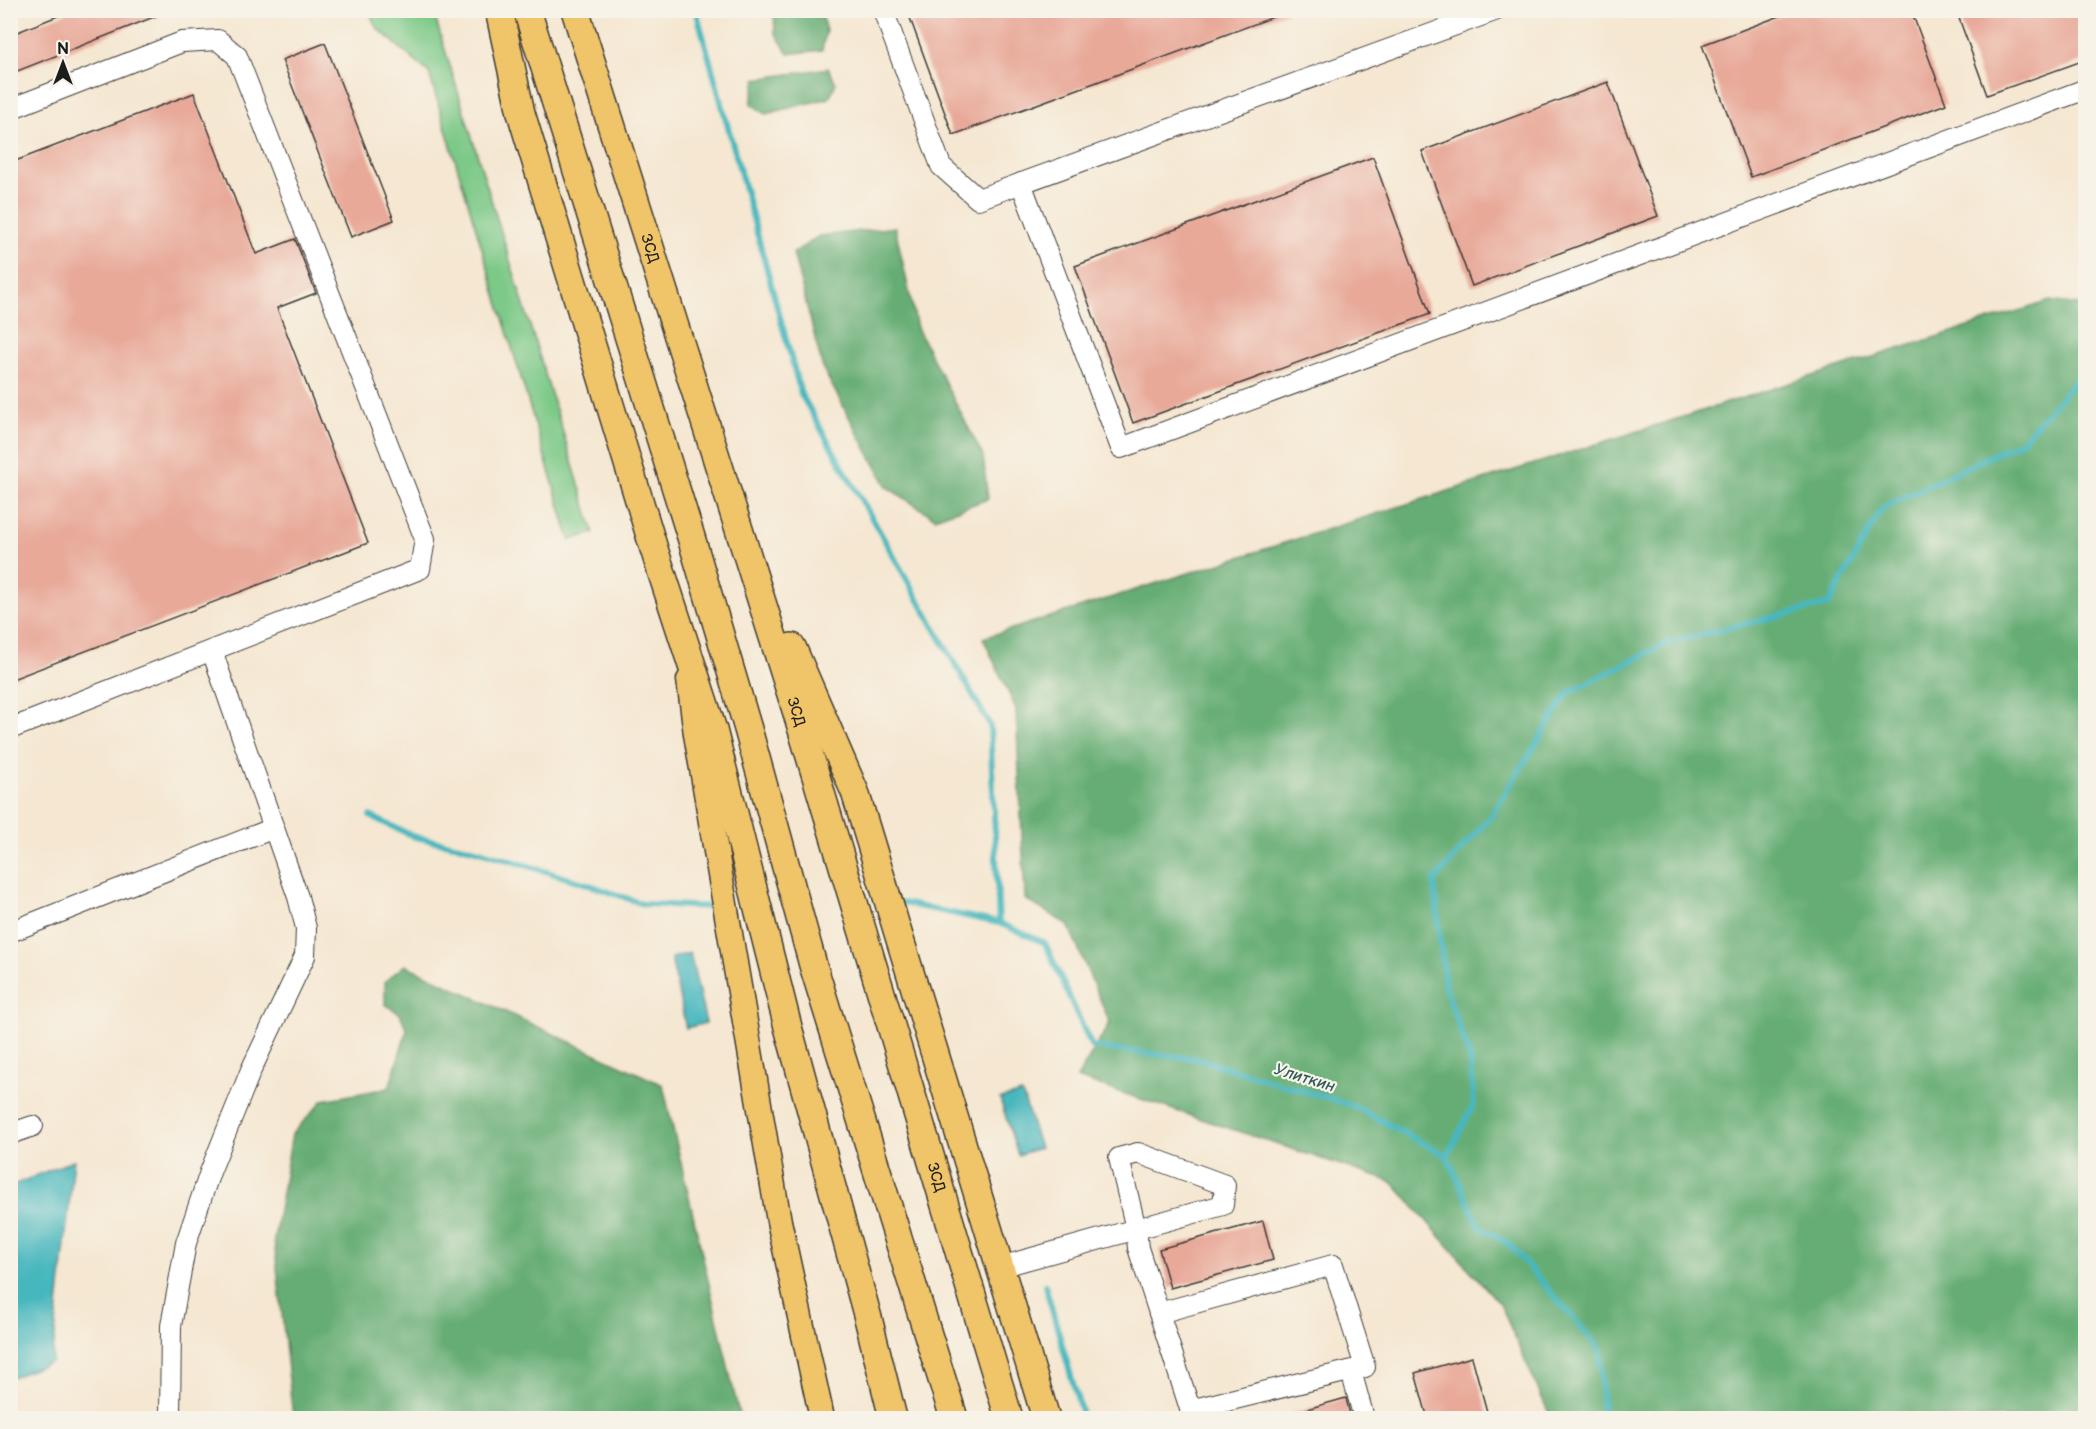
<svg xmlns="http://www.w3.org/2000/svg" width="2096" height="1429" viewBox="0 0 2096 1429" font-family="'Balsamiq Sans',sans-serif">
<style>
.green{fill:#7dc988;stroke:#4c7252;stroke-width:1.5}
.forest{fill:#66ad74;stroke:#416448;stroke-width:1.5}
.water{fill:#47b7be;stroke:#326a6d;stroke-width:1.5}
.lines{fill:none;stroke-linecap:round;stroke-linejoin:round}
.stream{stroke:#47b7be;stroke-width:6}
.building{fill:#e8a999}
.minor-casing{stroke:#3d3a37;stroke-width:22}
.major-casing{stroke:#3d3a37;stroke-width:27}
.highway-casing{stroke:#3d3a37;stroke-width:30}
.minor{stroke:#fff;stroke-width:20}
.major{stroke:#f0c469;stroke-width:24}
.highway{stroke:#f0c469;stroke-width:27}
.labels{text-anchor:middle;stroke-width:4.5;stroke-linejoin:round;paint-order:stroke}
.street-label{font-size:15px;fill:#1c1c1c;stroke:#f7f3e8}
.water-label{font-size:16px;font-style:italic;fill:#2d5a5d;stroke:#f7f3e8}
</style>
<rect width="100%" height="100%" fill="#f7f3e8"/>
<filter id="ink" filterUnits="userSpaceOnUse"><feTurbulence type="fractalNoise" baseFrequency=".0167" numOctaves="2"/><feDisplacementMap in="SourceGraphic" scale="12" xChannelSelector="R" yChannelSelector="G"/><feConvolveMatrix kernelMatrix="1 2 1 2 8 2 1 2 1" color-interpolation-filters="sRGB"/></filter>
<filter id="wash" filterUnits="userSpaceOnUse"><feTurbulence type="fractalNoise" baseFrequency=".008" numOctaves="4" result="noise"/><feDisplacementMap in="SourceGraphic" scale="24" xChannelSelector="R" yChannelSelector="G"/><feGaussianBlur stdDeviation="1.35" result="paint"/><feColorMatrix in="noise" values="0 0 0 0 0 0 0 0 0 0 0 0 0 0 0 0 0 1.4 0 .05"/><feComposite in="paint" operator="in"/></filter>
<g filter="url(#wash)">
<rect width="100%" height="100%" fill="#f5e7d1"/>
<!-- green -->
<polygon class="green" points="369,11 433,11 594,533 570,540 429,73 376,27"/>
<!-- forest -->
<g class="forest">
<polygon points="774,11 821,11 826,31 822,50 788,54 775,32"/>
<polygon points="828,68 836,83 829,98 766,114 751,104 756,79"/>
<polygon points="895,227 917,328 983,456 988,499 935,518 887,487 823,369 793,253 819,236"/>
<polygon points="2050,301 2086,306 2085,1418 1551,1418 1500,1304 1392,1182 1077,1078 1110,1023 1068,925 1025,899 1016,709 983,638"/>
<polygon points="405,965 663,1085 740,1418 293,1418 274,1239 292,1134 323,1100 389,1088 407,1030 400,1014 385,1004 385,981"/>
</g>
<!-- water -->
<g class="water">
<polygon points="690,953 706,1023 686,1028 671,958"/>
<polygon points="1022,1093 1040,1148 1018,1155 1000,1099"/>
<polygon points="74,1160 52,1362 11,1378 11,1186"/>
</g>
<g class="lines">
<!-- stream -->
<g class="stream">
<polyline points="696,10 801,394 990,725 999,923"/>
<polyline points="370,816 415,837 469,848 587,884 643,904 714,907"/>
<polyline points="898,902 999,923 1045,943 1092,1047 1198,1059 1354,1106 1447,1156 1479,1226 1510,1245 1600,1349 1603,1418"/>
<polyline points="1447,1156 1474,1104 1470,1057 1445,987 1434,881 1491,816 1568,693 1669,642 1829,604 1882,508 2022,441 2086,369"/>
<polyline points="1045,1285 1083,1418"/>
</g>
</g>
<g id="blocks">
<!-- building -->
<g class="building">
<polygon points="73,10 168,10 169,11 10,74 10,35"/>
<polygon points="907,10 1287,10 1287,12 953,135"/>
<polygon points="1796,10 1911,10 1946,104 1751,177 1702,45"/>
<polygon points="1956,10 2085,10 2085,60 1987,95"/>
<polygon points="325,43 394,220 351,237 282,60"/>
<polygon points="1608,82 1658,216 1472,286 1422,151"/>
<polygon points="194,93 256,254 295,239 316,293 277,308 368,543 10,680 10,163"/>
<polygon points="1373,157 1430,314 1133,423 1075,266"/>
<polygon points="1263,1221 1273,1260 1170,1288 1159,1249"/>
<polygon points="1472,1357 1489,1419 1428,1419 1415,1373"/>
<polygon points="1346,1398 1351,1419 1290,1419 1289,1414"/>
</g>
</g>
</g>
<g filter="url(#ink)">
<use href="#blocks" fill-opacity="0" stroke="#3d3a37" stroke-width="1.5"/>
<g class="lines">
<!-- minor casing -->
<g class="minor-casing">
<g id="minor">
<polyline points="883,10 941,166 978,199 1497,10"/>
<polyline points="10,109 182,42 218,40 237,56 425,539 420,569 10,729"/>
<polyline points="1021,183 1121,448 2086,89"/>
<polyline points="10,932 274,828"/>
<polyline points="10,1134 33,1126"/>
<polyline points="1000,1267 1223,1205 1225,1185 1138,1153 1119,1158 1136,1229 1138,1248 1193,1418"/>
<polyline points="1159,1313 1333,1265 1365,1367 1190,1410"/>
<polyline points="1351,1371 1364,1418"/>
<polyline points="170,1418 171,1326 186,1243 210,1172 251,1070 305,956 306,928 298,897 212,651"/>
</g>
</g>
<!-- major casing -->
<g class="major-casing">
<polyline id="major" points="689,680 696,734 779,1221 822,1418"/>
</g>
<!-- highway casing -->
<g class="highway-casing">
<g id="highway">
<polyline points="499,10 521,113 654,549 713,730 788,1027 868,1318 893,1418"/>
<polyline points="527,10 691,537 748,729 813,965 954,1418"/>
<path id="s1" d="M575 10 796 710 1009 1418"/>
<polyline points="792,647 855,792 1046,1418"/>
</g>
</g>
<!-- minor -->
<use href="#minor" class="minor"/>
<!-- major -->
<use href="#major" class="major"/>
<!-- highway -->
<use href="#highway" class="highway"/>
</g>
</g>
<g class="labels">
<!-- street labels -->
<g class="street-label">
<text dy="5" stroke="none"><textPath href="#s1" startOffset="250">ЗСД</textPath></text>
<text dy="5" stroke="none"><textPath href="#s1" startOffset="736">ЗСД</textPath></text>
<text dy="5" stroke="none"><textPath href="#s1" startOffset="1222">ЗСД</textPath></text>
</g>
<!-- water labels -->
<g class="water-label">
<text transform="translate(1305 1077) rotate(17)" y="6">Улиткин</text>
</g>
</g>
<!-- margin -->
<rect width="2096" height="1429" fill="none" stroke="#f7f3e8" stroke-width="36"/>
<!-- north arrow -->
<g transform="translate(63 63)" stroke="#f7f3e8" stroke-width="4.5" paint-order="stroke">
<path d="M0-4.5L10 22L0 15L-10 22Z" fill="#1c1c1c"/>
<text y="-9" font-size="16" font-weight="bold" text-anchor="middle" fill="#1c1c1c">N</text>
</g>
</svg>
